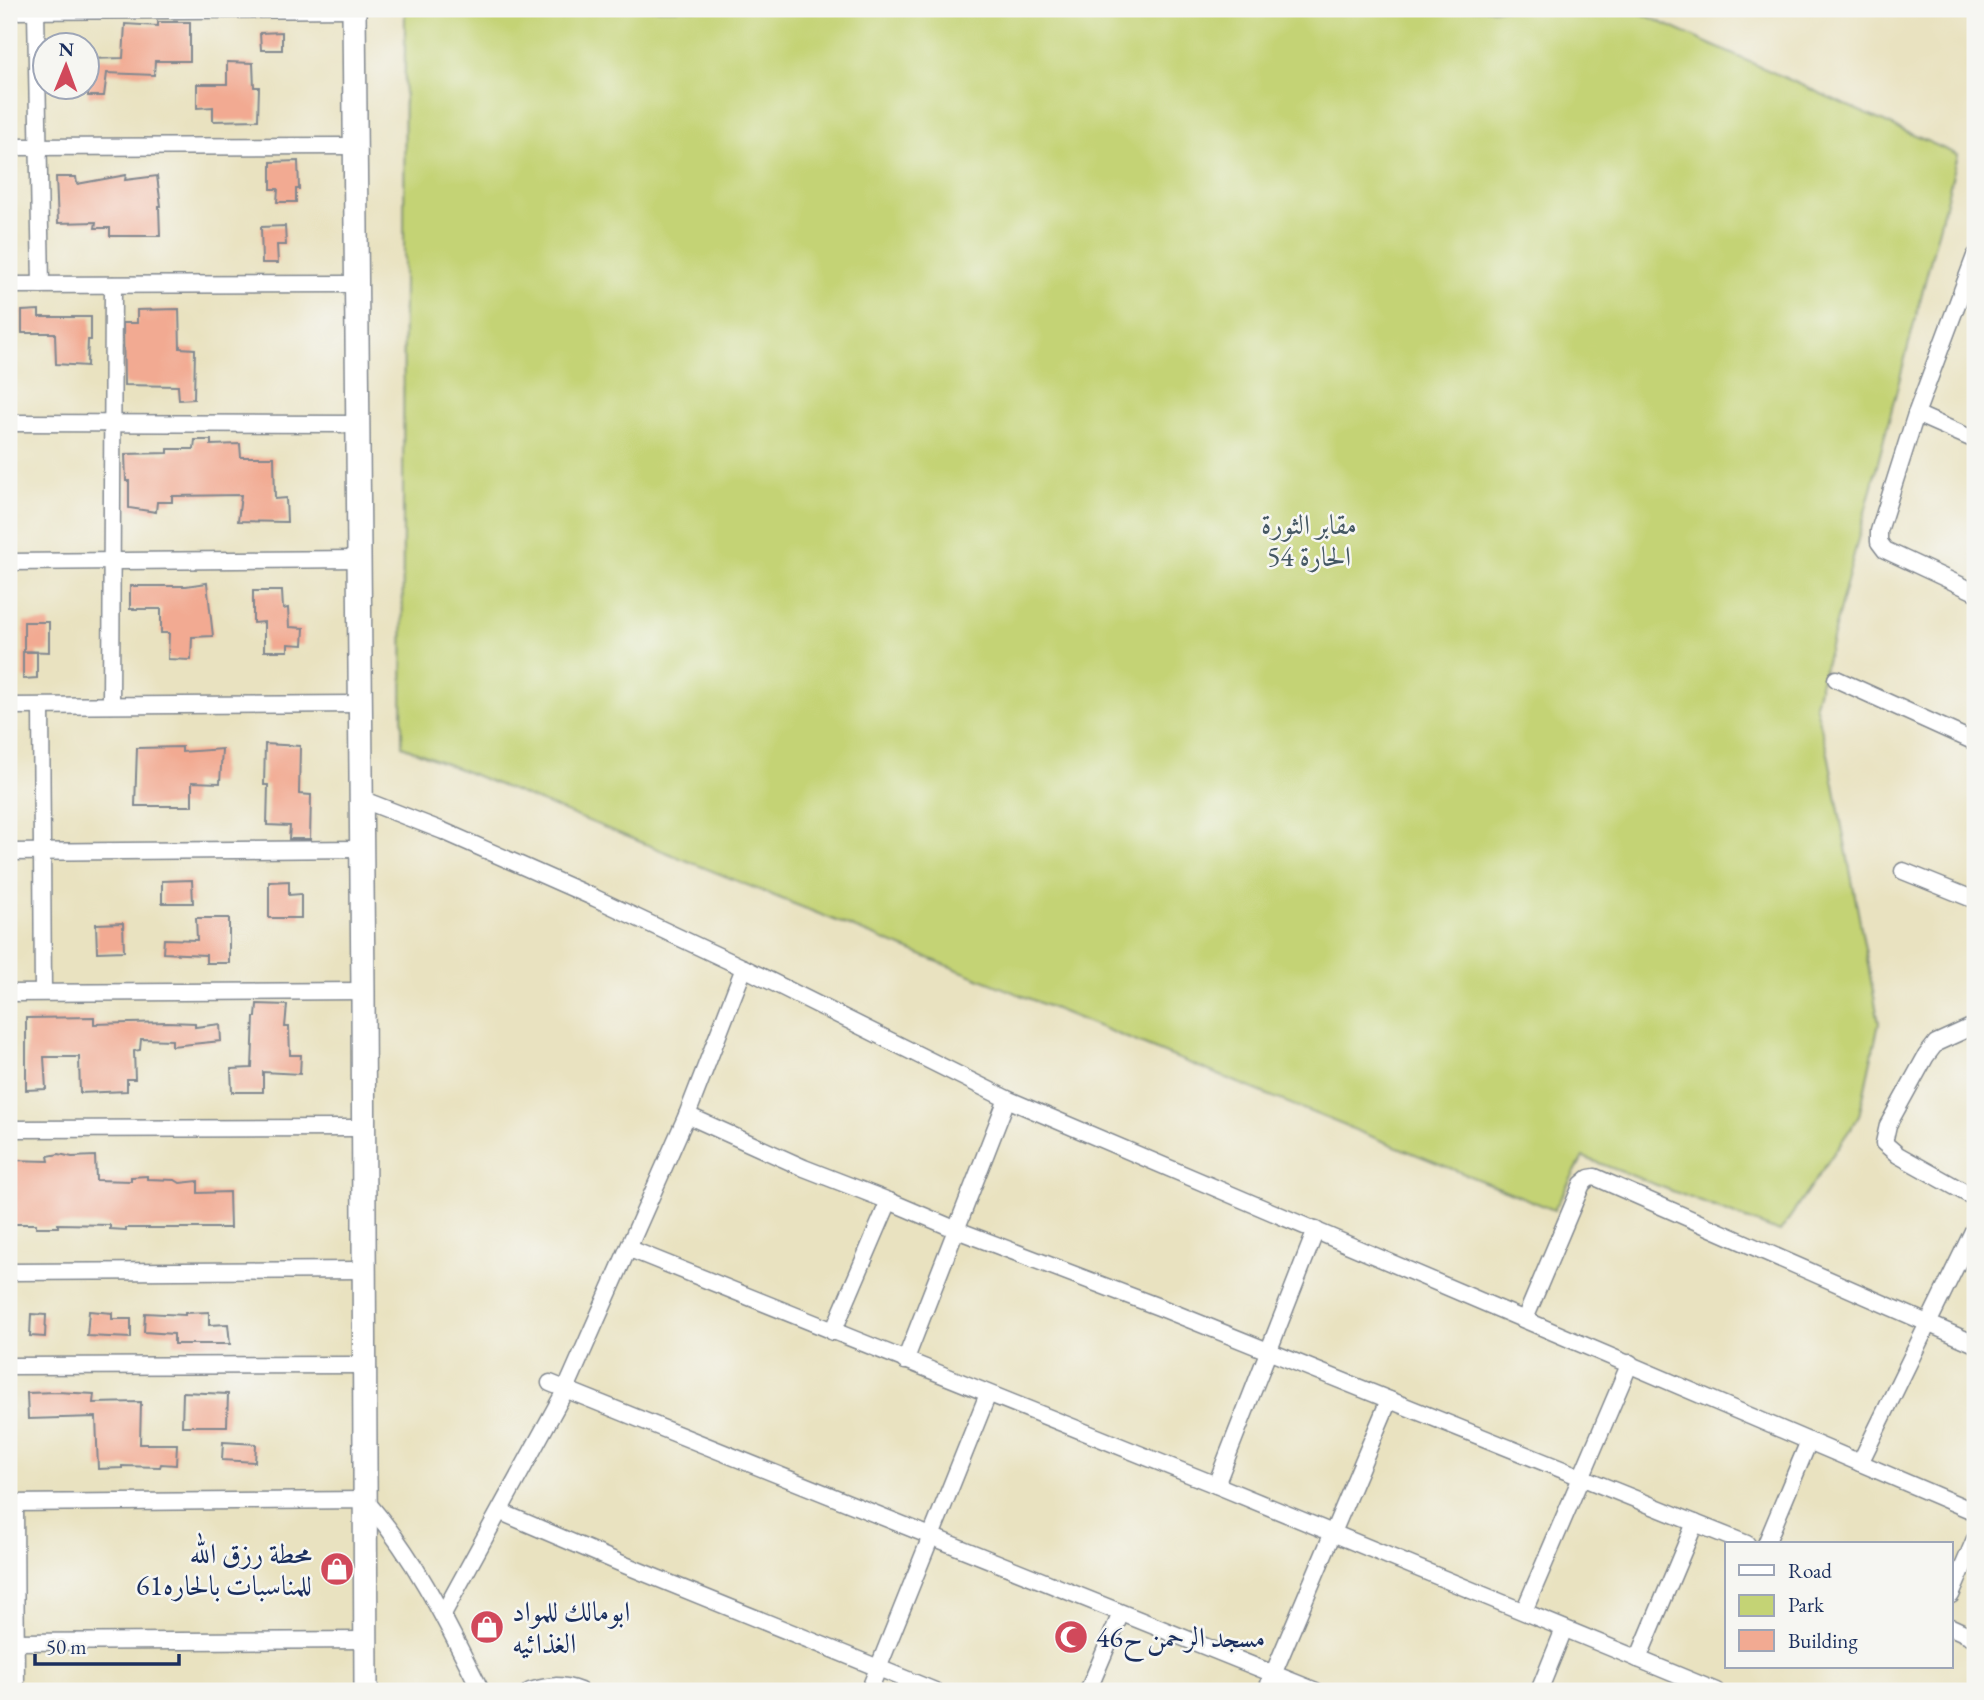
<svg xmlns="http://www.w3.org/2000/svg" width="1984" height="1700" viewBox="0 0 1984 1700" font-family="'EB Garamond',Amiri,serif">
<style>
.green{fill:#c4d375;stroke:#70816a;stroke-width:2}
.building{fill:#f2aa92}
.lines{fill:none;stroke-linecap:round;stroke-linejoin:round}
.minor-casing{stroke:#82888f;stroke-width:19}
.secondary-casing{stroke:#82888f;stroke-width:26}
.minor{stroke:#fff;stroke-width:16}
.secondary{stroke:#fff;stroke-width:23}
.labels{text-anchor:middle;stroke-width:5;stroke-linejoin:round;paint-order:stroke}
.park-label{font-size:28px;fill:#455864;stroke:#f6f6f2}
.poi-label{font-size:28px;fill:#1b2f5e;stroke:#f6f6f2;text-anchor:start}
</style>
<rect width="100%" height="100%" fill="#f6f6f2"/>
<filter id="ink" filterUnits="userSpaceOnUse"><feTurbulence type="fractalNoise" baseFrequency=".0143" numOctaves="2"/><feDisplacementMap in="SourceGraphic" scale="14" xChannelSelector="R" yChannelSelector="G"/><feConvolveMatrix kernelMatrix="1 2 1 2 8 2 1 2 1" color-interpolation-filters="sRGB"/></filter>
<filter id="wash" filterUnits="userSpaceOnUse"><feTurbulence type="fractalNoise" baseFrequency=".00686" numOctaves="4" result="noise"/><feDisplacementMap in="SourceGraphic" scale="28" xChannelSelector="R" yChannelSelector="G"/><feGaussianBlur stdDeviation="1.57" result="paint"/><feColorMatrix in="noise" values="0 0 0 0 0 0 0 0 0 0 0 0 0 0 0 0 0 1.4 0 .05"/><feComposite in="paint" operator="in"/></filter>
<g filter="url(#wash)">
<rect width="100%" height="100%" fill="#e9e2c0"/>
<!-- green -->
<polygon class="green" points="405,9 1631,9 1958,155 1815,704 1829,758 1879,1023 1859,1116 1780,1232 1583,1157 1554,1210 402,746"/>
<g id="blocks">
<!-- building -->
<g class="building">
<polygon points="158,22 190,22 190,61 155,61 154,75 107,73 104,96 88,96 88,59 123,58 125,24 158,26"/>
<polygon points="282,32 282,50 261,50 260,33"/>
<polygon points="227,62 253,63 254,87 259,87 258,120 213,121 213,107 197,108 197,84 227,84"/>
<polygon points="298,161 299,189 296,189 296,202 277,202 278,189 271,189 271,162"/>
<polygon points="126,175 125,180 157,176 161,206 159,206 160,236 110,236 110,228 95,228 96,222 58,223 56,177 76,177 77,184"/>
<polygon points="285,226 286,245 277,245 278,263 262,263 261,227"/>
<polygon points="179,309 180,348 195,349 194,399 179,400 178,386 124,385 123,323 137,323 137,310"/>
<polygon points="39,310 39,317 91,317 91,340 88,340 87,366 56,364 55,333 22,333 22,311"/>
<polygon points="195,440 211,440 211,445 240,444 241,457 274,457 275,499 286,498 287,522 238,521 241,495 172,496 172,502 157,502 156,512 129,508 129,481 126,481 125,454 168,453 168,449 194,449"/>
<polygon points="207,583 213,636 192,637 191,660 168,659 169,633 161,633 161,609 130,609 130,586 186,586"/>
<polygon points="253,591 282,591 283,609 288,608 289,627 304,628 303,645 288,644 288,651 264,651 264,622 253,623"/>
<polygon points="24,622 49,622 49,652 24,651"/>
<polygon points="23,652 37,652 37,678 23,679"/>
<polygon points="265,744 300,746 299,794 311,795 310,839 289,839 290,826 267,825 268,785 264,785"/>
<polygon points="182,747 182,752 222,749 220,783 192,782 192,806 135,806 137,748"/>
<polygon points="192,880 193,903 162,903 162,881"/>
<polygon points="289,881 289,895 301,894 301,918 269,918 269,882"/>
<polygon points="196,918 229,918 229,963 206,963 206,955 163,953 164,939 197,940"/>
<polygon points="123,923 124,951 97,952 96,924"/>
<polygon points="257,1004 287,1005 285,1027 289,1027 290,1055 301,1055 300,1074 263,1072 263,1092 232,1092 231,1069 252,1068 254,1017 256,1017"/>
<polygon points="94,1017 94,1024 167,1022 195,1023 195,1027 220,1024 221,1041 172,1046 172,1040 141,1039 140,1050 134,1051 135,1079 127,1079 127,1091 80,1093 79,1057 44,1057 46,1089 26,1090 26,1018"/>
<polygon points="59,1154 72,1157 95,1156 96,1180 131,1181 131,1177 147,1176 147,1179 175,1180 180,1183 198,1181 198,1193 229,1192 230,1228 126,1228 126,1230 110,1229 110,1225 58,1224 58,1227 36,1227 36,1224 9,1224 9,1160 49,1161 48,1156"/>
<polygon points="89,1311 112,1313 112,1319 131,1319 131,1338 87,1336"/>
<polygon points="209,1312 209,1325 228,1324 230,1344 174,1344 174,1334 144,1332 145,1313 185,1315 185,1313"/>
<polygon points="31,1314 46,1315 45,1337 30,1336"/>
<polygon points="57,1392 94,1394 93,1403 141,1402 140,1444 177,1444 176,1465 161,1464 160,1467 122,1466 122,1468 98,1469 96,1417 28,1419 27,1393"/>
<polygon points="183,1392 228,1394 227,1426 182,1426"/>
<polygon points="223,1442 256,1444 255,1462 222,1460"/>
</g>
</g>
</g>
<g filter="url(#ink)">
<use href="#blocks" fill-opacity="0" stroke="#82888f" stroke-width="2"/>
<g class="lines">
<!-- minor casing -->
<g class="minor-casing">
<g id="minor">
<polyline points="9,11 354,9"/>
<polyline points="36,11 41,285"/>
<polyline points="9,147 357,146"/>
<polyline points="1975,256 1916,414 1879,531 1879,542 1885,550 1975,592"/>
<polyline points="9,285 355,284"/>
<polyline points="1916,414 1975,440"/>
<polyline points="9,423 357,424"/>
<polyline points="9,562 358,559"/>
<polyline points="1836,679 1975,742"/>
<polyline points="111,705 113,285"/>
<polyline points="9,706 361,704"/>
<polyline points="41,706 43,992"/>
<polyline points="361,799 443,831 595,898 744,968 1007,1099 1975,1512"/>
<polyline points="9,852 361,849"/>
<polyline points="1903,871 1975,900"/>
<polyline points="9,993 363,991"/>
<polyline points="1969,1028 1936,1043 1926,1056 1888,1125 1884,1143 1898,1155 1975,1198"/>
<polyline points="687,1115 804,1168 889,1201 957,1230 1159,1307 1747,1544"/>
<polyline points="9,1129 363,1128"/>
<polyline points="630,1249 1216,1485 1716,1691"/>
<polyline points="9,1272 364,1270"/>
<polyline points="1525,1319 1582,1184 1589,1178 1595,1177 1975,1344"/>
<polyline points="833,1332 889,1201"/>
<polyline points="905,1361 1007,1099"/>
<polyline points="9,1366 365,1365"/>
<polyline points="550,1383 1316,1691"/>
<polyline points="1860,1463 1975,1227"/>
<polyline points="1216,1485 1316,1230"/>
<path d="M9 1503 365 1500C415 1556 448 1625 481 1691"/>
<polyline points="15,1503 16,1691"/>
<polyline points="501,1512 620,1563 935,1691"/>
<polyline points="1766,1544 1809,1441"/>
<polyline points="1951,1595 1975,1539"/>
<polyline points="1524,1611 1630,1363"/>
<polyline points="443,1614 566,1389 687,1115 744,968"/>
<polyline points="1951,1627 1975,1638"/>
<polyline points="9,1642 366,1640"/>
<polyline points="1638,1659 1695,1523"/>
<path d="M530 1691C549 1685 561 1684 580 1691"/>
<polyline points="869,1691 988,1394"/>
<polyline points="1088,1691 1121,1613"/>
<polyline points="1266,1691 1389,1400"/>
<polyline points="1539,1691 1564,1629"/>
</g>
</g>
<!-- secondary casing -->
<g class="secondary-casing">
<polyline id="secondary" points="354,9 363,991 366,1691"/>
</g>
<!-- minor -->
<use href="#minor" class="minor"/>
<!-- secondary -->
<use href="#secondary" class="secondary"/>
</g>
</g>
<!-- icons -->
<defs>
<g id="shop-disc" transform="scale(1.75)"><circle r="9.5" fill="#d1495b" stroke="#f6f6f2"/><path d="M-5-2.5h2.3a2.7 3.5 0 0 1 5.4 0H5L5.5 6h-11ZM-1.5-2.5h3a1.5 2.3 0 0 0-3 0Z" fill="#fff"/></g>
<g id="mosque-disc" transform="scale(1.75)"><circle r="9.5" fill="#d1495b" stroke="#f6f6f2"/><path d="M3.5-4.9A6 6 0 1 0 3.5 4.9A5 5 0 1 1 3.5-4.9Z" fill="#fff"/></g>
</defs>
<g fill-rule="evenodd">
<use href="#shop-disc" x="337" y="1569"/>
<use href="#shop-disc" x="487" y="1627"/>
<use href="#mosque-disc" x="1071" y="1637"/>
</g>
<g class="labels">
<!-- park labels -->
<g class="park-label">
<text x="1309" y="534">مقابر الثورة<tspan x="1309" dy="32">الحارة 54</tspan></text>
</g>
<!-- poi labels -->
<g class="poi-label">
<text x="312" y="1563" text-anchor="end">محطة رزق الله<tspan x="312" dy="32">للمناسبات بالحاره61</tspan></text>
<text x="512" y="1621">ابومالك للمواد<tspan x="512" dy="32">الغذائيه</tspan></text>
<text x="1096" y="1647">مسجد الرحمن ح46</text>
</g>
</g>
<!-- margin -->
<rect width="1984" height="1700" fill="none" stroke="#f6f6f2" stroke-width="35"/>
<!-- legend -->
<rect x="1725" y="1542" width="228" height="126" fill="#f6f6f2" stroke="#9ea6b7" stroke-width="2"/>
<rect x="1739" y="1565" width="35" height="10" fill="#ffffff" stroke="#9ea6b7" stroke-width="2"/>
<text x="1788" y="1578" font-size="21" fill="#1b2f5e">Road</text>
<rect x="1739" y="1595" width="35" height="21" fill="#c4d375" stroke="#9ea6b7" stroke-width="2"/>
<text x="1788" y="1612" font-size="21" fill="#1b2f5e">Park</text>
<rect x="1739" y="1630" width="35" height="21" fill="#f2aa92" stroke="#9ea6b7" stroke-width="2"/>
<text x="1788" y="1648" font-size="21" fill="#1b2f5e">Building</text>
<!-- north arrow -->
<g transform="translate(66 66) rotate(1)"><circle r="33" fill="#f6f6f2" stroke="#9ea6b7" stroke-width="2"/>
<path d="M0-5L12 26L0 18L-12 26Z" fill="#d1495b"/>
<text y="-10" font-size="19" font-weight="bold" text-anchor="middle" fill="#1b2f5e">N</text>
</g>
<!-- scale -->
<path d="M35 1654v10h144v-10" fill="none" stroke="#1b2f5e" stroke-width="3.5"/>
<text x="46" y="1654" font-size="21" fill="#1b2f5e" stroke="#f6f6f2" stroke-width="5" paint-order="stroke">50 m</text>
</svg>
